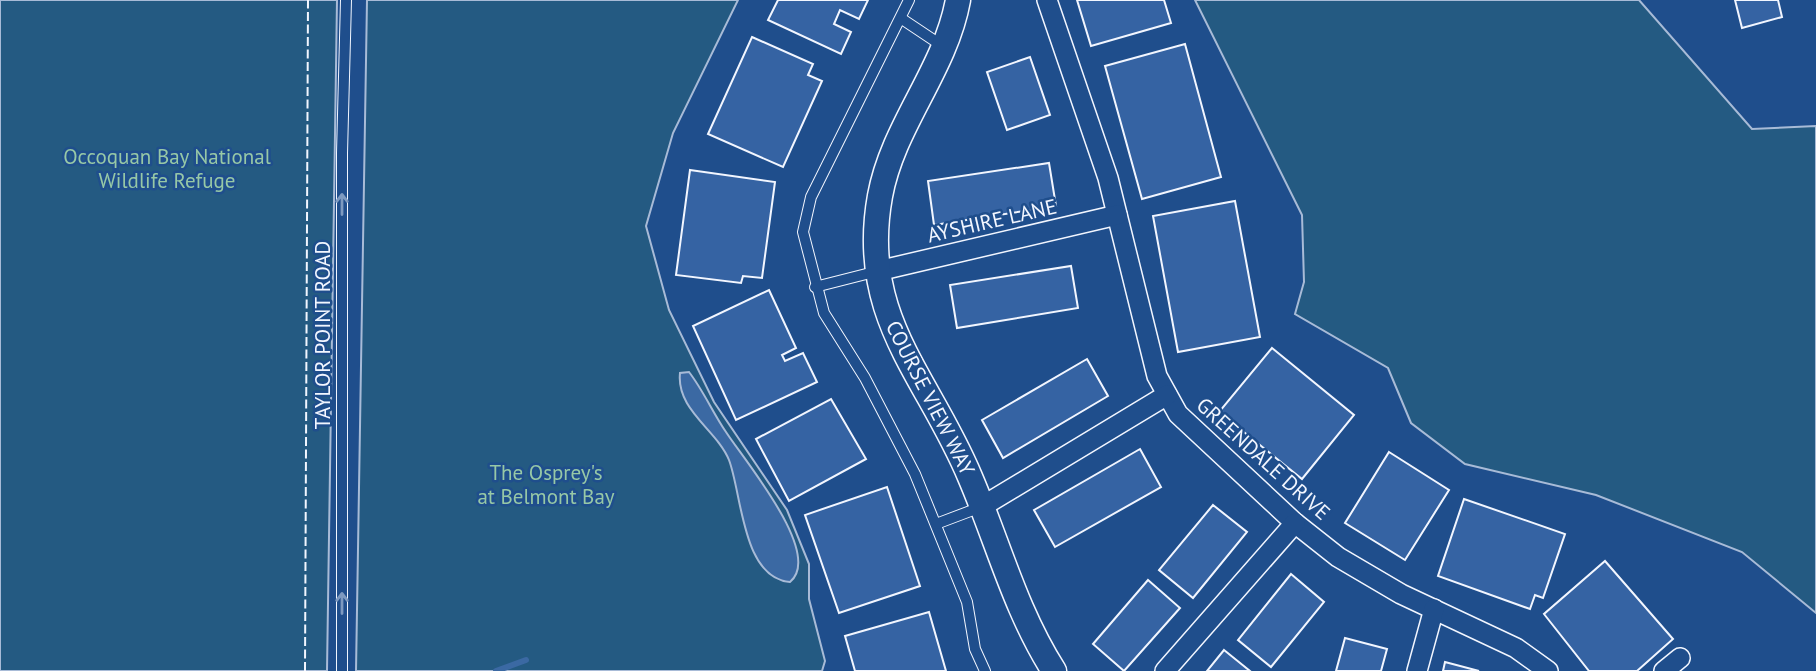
<svg xmlns="http://www.w3.org/2000/svg" width="1816" height="671" viewBox="0 0 1816 671" font-family="'PT Sans',sans-serif">
<style>
.green{fill:#245a82;stroke:#a8bbd7;stroke-width:2}
.water{fill:#3b69a3;stroke:#a8bbd7;stroke-width:2}
.lines{fill:none;stroke-linecap:round;stroke-linejoin:round}
.stream{stroke:#3b69a3;stroke-width:6}
.building{fill:#3563a3;stroke:#f2f6ff;stroke-width:2}
.service-casing{stroke:#f2f6ff;stroke-width:12}
.minor-casing{stroke:#f2f6ff;stroke-width:22}
.tertiary-casing{stroke:#f2f6ff;stroke-width:27}
.service{stroke:#1f4e8c;stroke-width:10}
.minor{stroke:#1f4e8c;stroke-width:19}
.tertiary{stroke:#1f4e8c;stroke-width:24}
.fence{stroke:#f2f6ff;stroke-width:2;stroke-dasharray:9 3.5;stroke-linecap:butt}
.oneway{stroke:#7e9ac0}
.labels{text-anchor:middle;stroke-width:5;stroke-linejoin:round;paint-order:stroke}
.park-label{font-size:21px;fill:#97c8a6;stroke:#1f4e8c}
.street-label{font-size:21px;fill:#f2f6ff;stroke:#1f4e8c}
</style>
<rect width="100%" height="100%" fill="#1f4e8c"/>
<!-- green -->
<g class="green">
<polygon points="0,0 337,0 327,671 0,671"/>
<polygon points="367,0 738,0 673,133 646,226 669,310 714,402 787,510 809,564 809,599 825,661 822,671 356,671"/>
<polygon points="1195,0 1639,0 1752,129 1816,126 1816,613 1742,552 1596,495 1465,464 1411,423 1388,368 1295,314 1304,282 1302,215"/>
</g>
<!-- water -->
<path class="water" d="M689 372C703 390 713 413 726 432 744 460 824 554 790 582 742 578 742 494 729 460 717 430 676 410 680 373Z"/>
<g class="lines">
<!-- stream -->
<polyline class="stream" points="496,671 526,660"/>
</g>
<!-- building -->
<g class="building">
<polygon points="778,0 868,0 859,19 840,10 834,24 851,32 841,54 768,20"/>
<polygon points="1077,0 1164,0 1171,23 1091,46"/>
<polygon points="1735,0 1778,0 1782,17 1742,28"/>
<polygon points="752,37 813,64 808,75 822,81 783,167 708,134"/>
<polygon points="1185,44 1221,177 1142,199 1105,66"/>
<polygon points="1030,57 1050,115 1007,130 987,72"/>
<polygon points="1049,163 1056,206 934,225 928,181"/>
<polygon points="690,170 775,182 762,278 743,276 741,283 676,275"/>
<polygon points="1235,201 1260,337 1178,352 1153,216"/>
<polygon points="1071,266 1078,308 957,328 950,285"/>
<polygon points="769,290 796,348 782,355 785,361 803,353 817,382 736,420 693,326"/>
<polygon points="1272,348 1354,415 1302,479 1219,412"/>
<polygon points="1087,359 1108,396 1003,458 982,420"/>
<polygon points="831,399 866,459 789,501 756,439"/>
<polygon points="1140,449 1161,487 1055,547 1034,510"/>
<polygon points="1389,452 1449,490 1405,560 1345,523"/>
<polygon points="887,487 920,586 839,613 805,515"/>
<polygon points="1464,499 1565,534 1543,598 1535,595 1530,609 1438,576"/>
<polygon points="1213,505 1247,532 1193,598 1159,570"/>
<polygon points="1605,561 1673,639 1637,671 1589,671 1544,614"/>
<polygon points="1291,574 1324,602 1271,667 1238,640"/>
<polygon points="1148,580 1180,608 1124,671 1093,644"/>
<polygon points="929,612 946,671 855,671 845,636"/>
<polygon points="1345,638 1387,649 1381,671 1336,671"/>
<polygon points="1224,650 1250,671 1207,671"/>
<polygon points="1445,662 1479,671 1443,671"/>
</g>
<g class="lines">
<!-- service casing -->
<g class="service-casing">
<g id="service">
<polyline points="909,0 811,197 803,232 824,313 865,378 915,474 967,602 975,649 985,671"/>
<polyline points="902,19 944,47"/>
<polyline points="815,287 878,271"/>
<polyline points="936,524 981,507"/>
<polyline points="342,671 342,153 346,0"/>
</g>
</g>
<!-- minor casing -->
<g class="minor-casing">
<g id="minor">
<polyline points="1047,0 1108,178 1157,376 1178,414 1295,523 1338,557 1401,594 1516,648 1548,671"/>
<polyline points="878,271 1117,215"/>
<polyline points="983,506 1167,395"/>
<polyline points="1165,671 1295,523"/>
<polyline points="1417,671 1434,609"/>
<polyline points="1664,671 1680,658"/>
</g>
</g>
<!-- tertiary casing -->
<g class="tertiary-casing">
<path id="tertiary" d="M958 0C945 71 893 125 880 196 858 318 928 376 970 477 998 542 1015 610 1054 671"/>
</g>
<!-- service -->
<use href="#service" class="service"/>
<!-- minor -->
<use href="#minor" class="minor"/>
<!-- tertiary -->
<use href="#tertiary" class="tertiary"/>
<!-- fence -->
<polyline class="fence" points="305,671 308,0"/>
</g>
<!-- one-way arrows -->
<defs><path id="oneway-shaft" d="M-6 0H5M1.5-3L5.5 0L1.5 3" fill="none" stroke-width="1.6" stroke-linecap="round" stroke-linejoin="round" transform="scale(1.75)"/></defs>
<g class="oneway">
<use href="#oneway-shaft" transform="translate(342 204) rotate(-90)"/>
<use href="#oneway-shaft" transform="translate(342 603) rotate(-90)"/>
</g>
<g class="labels">
<!-- park labels -->
<g class="park-label">
<text x="167" y="164">Occoquan Bay National<tspan x="167" dy="24">Wildlife Refuge</tspan></text>
<text x="546" y="480">The Osprey's<tspan x="546" dy="24">at Belmont Bay</tspan></text>
</g>
<!-- street labels -->
<g class="street-label">
<text transform="translate(992 221) rotate(-13)" y="7">AYSHIRE LANE</text>
<text transform="translate(323 335) rotate(-90)" y="7">TAYLOR POINT ROAD</text>
<text transform="translate(930 398) rotate(63)" y="7">COURSE VIEW WAY</text>
<text transform="translate(1263 459) rotate(42)" y="7">GREENDALE DRIVE</text>
</g>
</g>
</svg>
